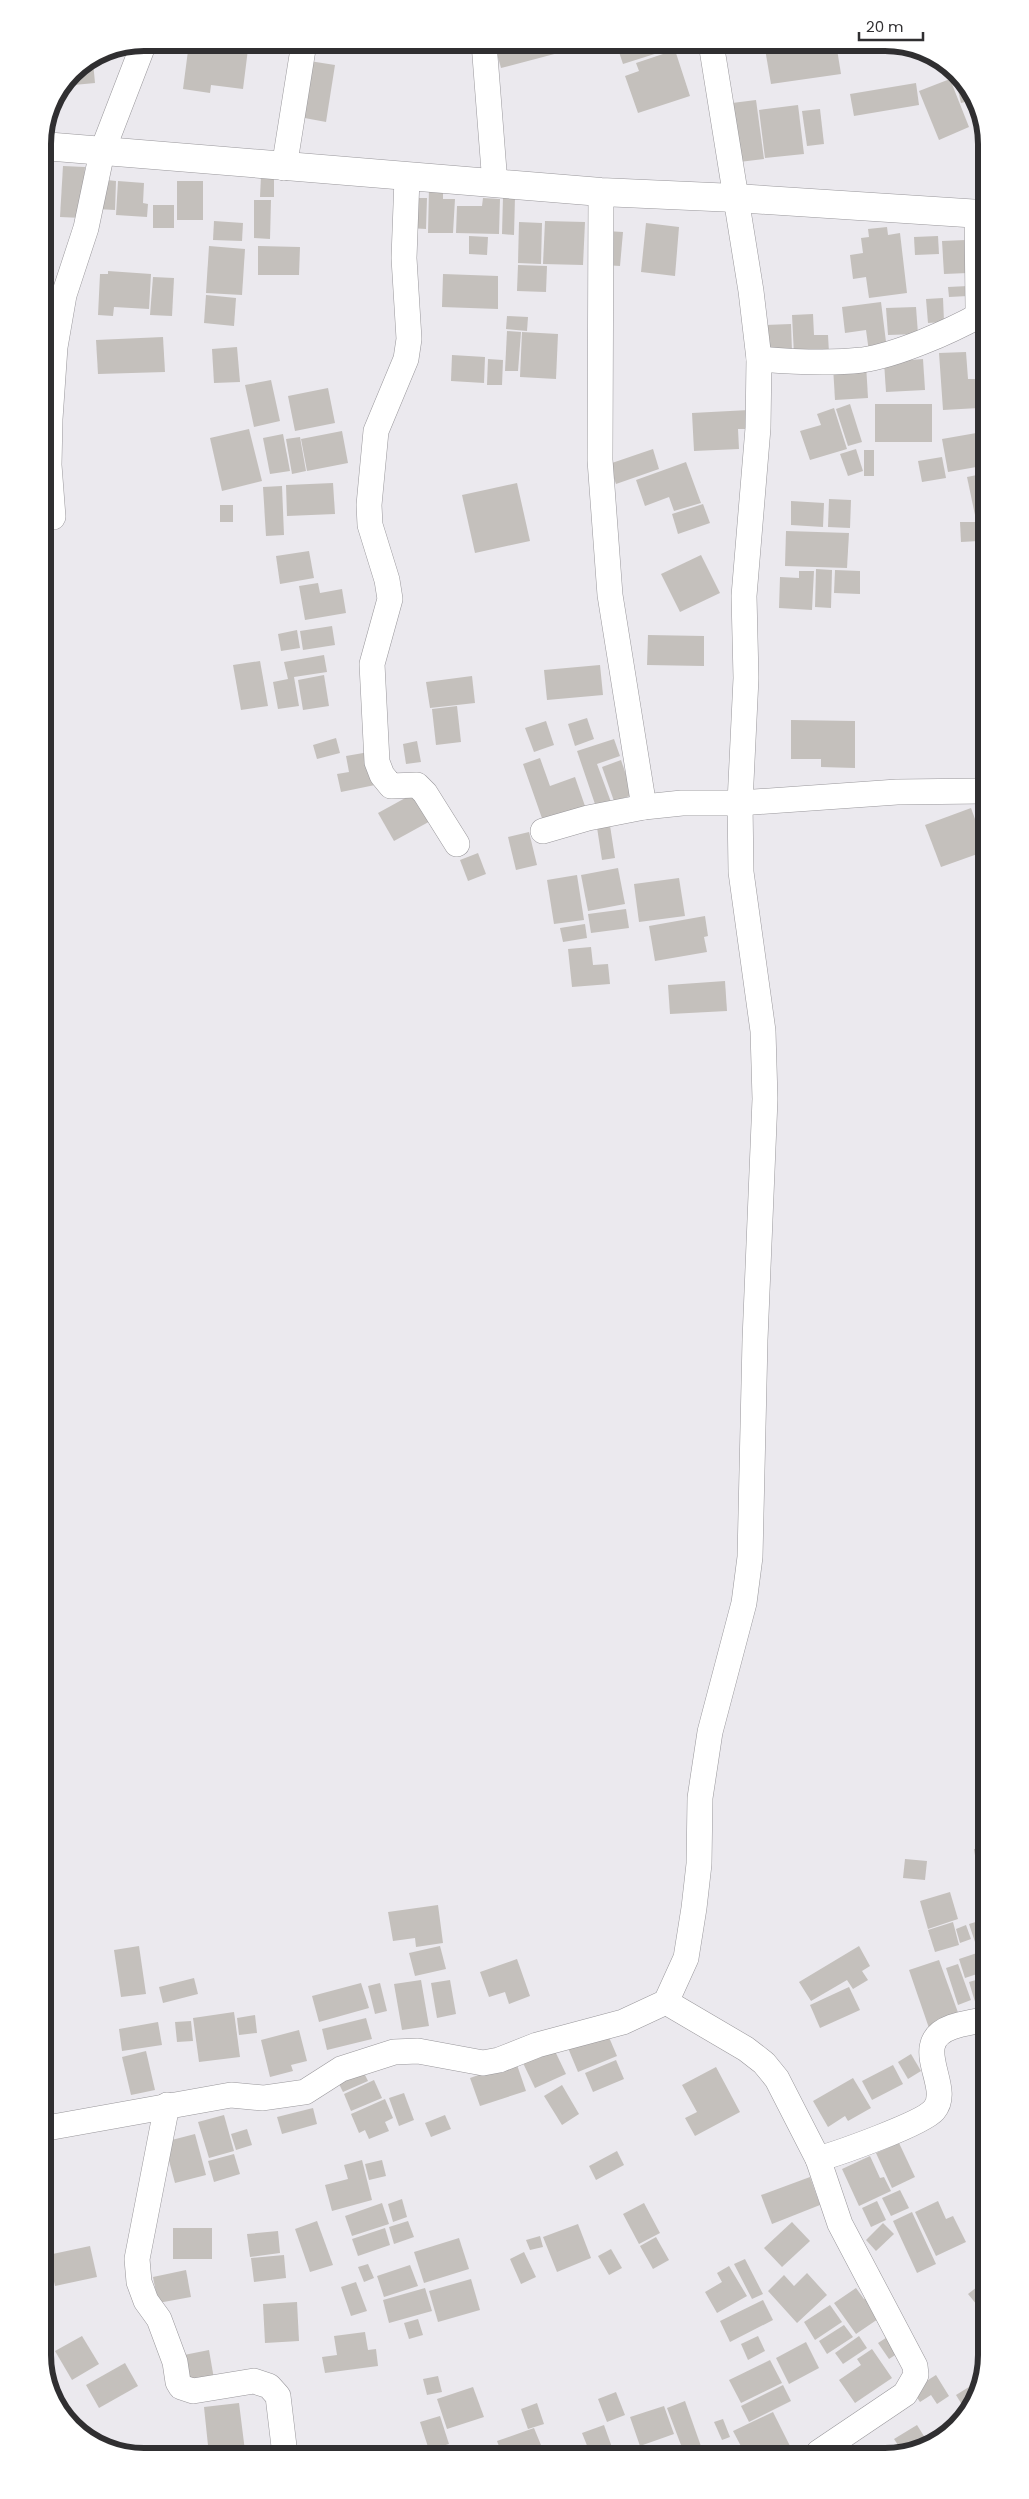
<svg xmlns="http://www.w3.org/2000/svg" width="1029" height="2499" viewBox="0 0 1029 2499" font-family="Poppins,sans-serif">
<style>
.building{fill:#c4c0bc}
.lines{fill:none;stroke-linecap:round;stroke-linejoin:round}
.street-casing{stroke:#99979b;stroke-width:26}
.highway-casing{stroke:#99979b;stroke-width:29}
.street{stroke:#fff;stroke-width:25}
.highway{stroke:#fff;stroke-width:28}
.rim{fill:none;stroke:#302f31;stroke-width:6}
</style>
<rect width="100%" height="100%" fill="#ebe9ee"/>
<!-- building -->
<g class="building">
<polygon points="189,43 248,49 243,89 211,85 210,93 183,89"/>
<polygon points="494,43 559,43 562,52 501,68"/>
<polygon points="616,43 661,43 664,51 623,64"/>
<polygon points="764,43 836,43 841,74 771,84"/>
<polygon points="675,50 690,96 638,113 625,76 639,71 636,63"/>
<polygon points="100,54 101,61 93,62 95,83 63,86 72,72"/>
<polygon points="303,60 335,65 326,122 294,116"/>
<polygon points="950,79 969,127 939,140 919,91"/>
<polygon points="956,82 960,82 973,100 961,103"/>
<polygon points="916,83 919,105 854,116 850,94"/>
<polygon points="756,100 764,159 731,163 724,104"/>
<polygon points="798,105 804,154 765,158 759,110"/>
<polygon points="820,109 824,144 807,146 802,111"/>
<polygon points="63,166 85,167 82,218 60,217"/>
<polygon points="261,176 274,176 274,197 260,197"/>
<polygon points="98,179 116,181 115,210 97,209"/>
<polygon points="118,181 144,183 143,203 148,204 147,217 116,215"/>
<rect x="177" y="181" width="26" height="39"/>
<polygon points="43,186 54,186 52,222 43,222"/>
<polygon points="429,187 443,188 443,199 455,199 453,233 428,233"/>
<polygon points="503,197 515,197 514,235 502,234"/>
<polygon points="410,198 427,198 426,229 409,228"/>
<polygon points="483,198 500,199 499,234 456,233 457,206 482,206"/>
<polygon points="254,200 271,200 270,239 254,238"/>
<rect x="153" y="205" width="21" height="23"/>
<polygon points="214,221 243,223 242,241 213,240"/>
<polygon points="545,221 585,222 583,265 543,264"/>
<polygon points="519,222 542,223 541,264 518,263"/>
<polygon points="646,223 679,227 675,276 641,272"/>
<polygon points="887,227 888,235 900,233 907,293 869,298 866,277 853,279 850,255 863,253 861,238 869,237 868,229"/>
<polygon points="606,231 623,232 620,266 604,265"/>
<polygon points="469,236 488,237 487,255 469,254"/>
<polygon points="938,236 939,254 915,255 914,237"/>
<polygon points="966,240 968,273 944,274 942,241"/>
<polygon points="209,246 245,249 242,295 206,293"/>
<polygon points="258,246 300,247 299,275 258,275"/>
<polygon points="518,265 547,266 546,292 517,291"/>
<polygon points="108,271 151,274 149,309 114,307 113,316 98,315 100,274 108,274"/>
<polygon points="443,274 498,276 498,309 442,307"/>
<polygon points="153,277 174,278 172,316 150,315"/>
<polygon points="968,286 968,296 949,297 948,287"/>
<polygon points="206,295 236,298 234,326 204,323"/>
<polygon points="943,298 944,322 928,323 926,299"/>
<polygon points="881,302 887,350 869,352 866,330 845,333 842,307"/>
<polygon points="916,307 918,334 888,335 886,308"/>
<polygon points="813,314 814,335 828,335 829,353 794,355 792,315"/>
<polygon points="507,316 528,317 527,331 506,329"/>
<polygon points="791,324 792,352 767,353 765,325"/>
<polygon points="507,331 521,332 518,371 505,371"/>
<polygon points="522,332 558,334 556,379 520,377"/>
<polygon points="163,337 165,372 98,374 96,340"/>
<polygon points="237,347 240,382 214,383 212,349"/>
<polygon points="966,352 968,379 977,379 979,408 943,410 939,353"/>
<polygon points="452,355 485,357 484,383 451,381"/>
<polygon points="488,359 503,360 502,385 487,385"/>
<polygon points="923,359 925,390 886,392 884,362"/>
<polygon points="866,364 868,398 835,400 833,366"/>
<polygon points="271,380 280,421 254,427 245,385"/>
<polygon points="328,388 335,423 295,431 288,396"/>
<polygon points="850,404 862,442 848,446 836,409"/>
<rect x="875" y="404" width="57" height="38"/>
<polygon points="834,408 847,449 810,460 800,431 821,425 817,414"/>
<polygon points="749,410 749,429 738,429 739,449 694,451 692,413"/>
<polygon points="249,429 262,481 222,491 210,438"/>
<polygon points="342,431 348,463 307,471 301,439"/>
<polygon points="982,432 982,466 948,472 942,439"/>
<polygon points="283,434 290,471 270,474 263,438"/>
<polygon points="300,437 306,471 292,474 286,439"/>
<polygon points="653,449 659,469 616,484 609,464"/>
<polygon points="856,449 863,471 848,476 840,454"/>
<rect x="864" y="450" width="10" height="26"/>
<polygon points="942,457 946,478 922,482 918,461"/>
<polygon points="686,462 701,503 674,511 669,497 645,506 636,480"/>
<polygon points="982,474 982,514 975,515 967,477"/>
<polygon points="333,483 335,514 287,516 286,485"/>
<polygon points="517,483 530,541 475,553 462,495"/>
<polygon points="282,486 284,535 266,536 263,487"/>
<polygon points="829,499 851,500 850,528 828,527"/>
<polygon points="791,501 824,503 823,527 791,525"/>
<polygon points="703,504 710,523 678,534 672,514"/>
<rect x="220" y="505" width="13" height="17"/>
<polygon points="960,522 978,522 979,541 961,542"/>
<polygon points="786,531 849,533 847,568 785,566"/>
<polygon points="309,551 314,578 280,584 276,556"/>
<polygon points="701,555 720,593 680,612 661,574"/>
<polygon points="816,569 832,570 831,608 815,607"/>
<polygon points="835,570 860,571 860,594 834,593"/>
<polygon points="799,571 814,571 812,610 779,608 780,577 799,578"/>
<polygon points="318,583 320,593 342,589 346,613 305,620 299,586"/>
<polygon points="332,626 335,645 303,650 300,631"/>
<polygon points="297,630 300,648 281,651 278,634"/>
<polygon points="648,635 704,636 704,666 647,665"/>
<polygon points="324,655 327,672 294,677 299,706 278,709 273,682 288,679 284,662"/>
<polygon points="260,661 268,706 241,710 233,665"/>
<polygon points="600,665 603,695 547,700 544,670"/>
<polygon points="324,675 329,706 303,710 298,680"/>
<polygon points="472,676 475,703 430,708 426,682"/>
<polygon points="457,706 461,742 436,745 432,709"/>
<polygon points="587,718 594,739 575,746 568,724"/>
<polygon points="791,720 855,721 855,768 821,767 821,759 791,759"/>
<polygon points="546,721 554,745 534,752 525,728"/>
<polygon points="336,738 340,753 317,759 313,745"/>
<polygon points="614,739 620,756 597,764 611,802 596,807 577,751"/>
<polygon points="417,741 421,762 406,764 403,744"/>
<polygon points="369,752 375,785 341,792 337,774 349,772 346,756"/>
<polygon points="540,758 550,786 575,777 586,809 544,824 523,764"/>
<polygon points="621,760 633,795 614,801 602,767"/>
<polygon points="418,791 434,819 394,841 378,813"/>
<polygon points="971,808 983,841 983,852 941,867 925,825"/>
<polygon points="609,819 615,858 602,860 596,821"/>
<polygon points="529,832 537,865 516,870 508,837"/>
<polygon points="478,853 486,874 468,881 460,860"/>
<polygon points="618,868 625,904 588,911 581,875"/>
<polygon points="577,875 584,920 554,924 547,880"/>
<polygon points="679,878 685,916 639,922 634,884"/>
<polygon points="626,909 629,928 591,933 588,914"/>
<polygon points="705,916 708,936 704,937 707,952 655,961 649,926"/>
<polygon points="585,924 587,938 563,942 560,928"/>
<polygon points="591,947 593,965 608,964 610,984 572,987 568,949"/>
<polygon points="725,981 727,1011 670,1014 668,985"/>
<polygon points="985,1848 985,1881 979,1882 974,1849"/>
<polygon points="905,1859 927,1861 925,1880 903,1878"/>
<polygon points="950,1892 958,1919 928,1929 920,1901"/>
<polygon points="438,1905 443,1943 416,1947 415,1938 393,1941 388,1912"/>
<polygon points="979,1921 986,1945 977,1948 969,1924"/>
<polygon points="953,1922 959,1945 935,1952 928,1930"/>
<polygon points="966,1925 971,1939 960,1943 956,1929"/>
<polygon points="139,1946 146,1994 121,1997 114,1950"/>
<polygon points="440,1946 446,1969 415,1976 409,1953"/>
<polygon points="859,1946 870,1966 862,1971 868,1980 853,1989 847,1980 811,2001 799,1982"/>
<polygon points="986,1950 986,1971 965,1978 959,1959"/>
<polygon points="517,1959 530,1996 509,2004 505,1992 489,1997 480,1972"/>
<polygon points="939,1960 960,2018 929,2028 909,1970"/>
<polygon points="958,1964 971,2000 958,2005 946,1968"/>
<polygon points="986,1977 986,2001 976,2005 969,1982"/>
<polygon points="194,1978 198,1994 163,2003 159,1987"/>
<polygon points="421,1980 429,2026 402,2030 394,1984"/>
<polygon points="450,1980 456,2014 437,2018 431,1983"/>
<polygon points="361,1983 369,2008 319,2022 312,1996"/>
<polygon points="380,1983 387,2011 375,2014 368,1986"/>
<polygon points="849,1987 860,2010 820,2028 810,2005"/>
<polygon points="234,2012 240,2057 199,2062 193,2018"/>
<polygon points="255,2015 257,2033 239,2035 237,2018"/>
<polygon points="366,2018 372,2039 327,2050 322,2029"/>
<polygon points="191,2021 193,2041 177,2042 175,2022"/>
<polygon points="158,2022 162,2045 122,2051 119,2029"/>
<polygon points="605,2028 617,2056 578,2072 568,2048"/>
<polygon points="299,2030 307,2061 291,2065 293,2071 270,2077 261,2040"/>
<polygon points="554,2049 566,2074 535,2088 522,2061"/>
<polygon points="146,2051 155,2090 131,2095 122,2057"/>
<polygon points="911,2054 921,2071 908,2079 898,2062"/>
<polygon points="616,2060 624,2079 593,2092 585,2073"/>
<polygon points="516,2062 526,2091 480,2106 470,2078"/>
<polygon points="893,2065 903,2084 872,2100 862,2081"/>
<polygon points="361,2067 368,2081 343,2092 336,2078"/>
<polygon points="716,2067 740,2112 695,2136 685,2118 697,2112 682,2085"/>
<polygon points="853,2078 871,2108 848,2121 845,2116 828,2127 813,2101"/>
<polygon points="374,2080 382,2098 351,2111 344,2094"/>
<polygon points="562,2085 579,2114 562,2125 544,2096"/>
<polygon points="404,2093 414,2120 399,2126 389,2098"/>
<polygon points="385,2099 393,2118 385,2122 389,2131 369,2139 365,2130 359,2133 351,2114"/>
<polygon points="313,2108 317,2124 282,2134 277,2117"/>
<polygon points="224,2115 234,2151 209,2158 198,2122"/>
<polygon points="445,2115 451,2129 431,2137 425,2123"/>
<polygon points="986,2126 986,2146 979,2128"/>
<polygon points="247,2129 252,2145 236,2150 231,2134"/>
<polygon points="195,2134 206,2175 175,2183 164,2142"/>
<polygon points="899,2143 915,2177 892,2188 876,2153"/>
<polygon points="617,2151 624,2165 596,2180 589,2166"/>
<polygon points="234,2154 240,2174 214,2182 208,2161"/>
<polygon points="870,2156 880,2178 884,2177 891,2191 859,2206 842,2169"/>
<polygon points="362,2160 372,2200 332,2211 325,2185 348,2179 344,2165"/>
<polygon points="382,2160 386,2176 369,2180 365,2164"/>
<polygon points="810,2177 820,2205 772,2224 761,2195"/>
<polygon points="900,2190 909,2208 891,2216 882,2198"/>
<polygon points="402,2199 407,2217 393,2222 388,2204"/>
<polygon points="877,2201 886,2220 871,2227 862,2208"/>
<polygon points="938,2201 946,2219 953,2216 966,2242 936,2256 915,2212"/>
<polygon points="382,2203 389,2224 352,2236 345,2216"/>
<polygon points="644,2203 660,2233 639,2244 623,2214"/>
<polygon points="912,2212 936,2264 917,2273 893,2221"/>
<polygon points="317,2221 333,2265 310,2272 295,2229"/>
<polygon points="408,2221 414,2237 394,2244 389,2227"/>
<polygon points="792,2222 810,2241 782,2267 764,2248"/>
<polygon points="883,2223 894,2234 876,2251 866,2240"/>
<polygon points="578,2224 591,2258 557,2272 543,2237"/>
<rect x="173" y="2228" width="39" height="31"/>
<polygon points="385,2228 390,2245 358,2256 352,2239"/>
<polygon points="278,2231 280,2253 250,2257 247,2234"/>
<polygon points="540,2236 543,2247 530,2250 526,2240"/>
<polygon points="656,2237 669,2260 653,2269 640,2246"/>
<polygon points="459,2238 469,2269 424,2283 414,2252"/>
<polygon points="90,2246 97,2277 55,2286 48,2255"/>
<polygon points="611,2249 622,2268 609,2275 598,2256"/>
<polygon points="524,2252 536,2277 521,2284 510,2259"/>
<polygon points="284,2255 286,2278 254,2282 251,2258"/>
<polygon points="745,2259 763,2294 752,2299 734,2264"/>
<polygon points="368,2264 374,2278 364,2282 358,2267"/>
<polygon points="410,2265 418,2286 384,2297 377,2276"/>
<polygon points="729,2266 747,2296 717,2313 705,2292 722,2282 717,2273"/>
<polygon points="186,2270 191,2297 158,2303 153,2277"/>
<polygon points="807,2273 827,2295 797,2323 768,2291 784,2275 794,2286"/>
<polygon points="471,2279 480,2310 438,2322 429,2291"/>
<polygon points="986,2280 986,2307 982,2311 968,2294"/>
<polygon points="356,2282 367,2311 351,2316 341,2287"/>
<polygon points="425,2288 432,2311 389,2323 383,2300"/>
<polygon points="856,2288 864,2299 870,2296 878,2319 856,2334 834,2303"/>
<polygon points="763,2300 773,2320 730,2342 720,2321"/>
<polygon points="297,2302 299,2341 265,2343 263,2304"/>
<polygon points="830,2305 842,2322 815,2340 804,2322"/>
<polygon points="418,2319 423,2335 409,2339 404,2323"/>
<polygon points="844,2325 853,2337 827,2354 819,2341"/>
<polygon points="365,2332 368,2350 376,2349 378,2366 325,2373 322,2357 337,2355 334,2336"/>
<polygon points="892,2334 903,2350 889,2359 878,2343"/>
<polygon points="82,2336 99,2364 72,2380 55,2351"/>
<polygon points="758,2336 765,2351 748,2360 741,2344"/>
<polygon points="859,2336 867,2348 843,2364 835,2353"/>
<polygon points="806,2342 819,2368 789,2384 776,2358"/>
<polygon points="872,2349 892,2378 855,2403 839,2380 861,2365 857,2359"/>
<polygon points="209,2350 214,2379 185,2384 179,2356"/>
<polygon points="770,2360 782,2383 741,2403 729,2380"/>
<polygon points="125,2363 138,2386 99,2408 86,2385"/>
<polygon points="936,2375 949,2396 937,2404 931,2395 920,2402 912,2390"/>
<polygon points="438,2376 442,2392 427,2395 423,2379"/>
<polygon points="977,2382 967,2413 956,2395"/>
<polygon points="783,2385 791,2401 749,2422 741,2406"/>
<polygon points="473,2387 484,2417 447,2429 437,2399"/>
<polygon points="616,2392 625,2415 607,2422 598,2399"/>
<polygon points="685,2401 703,2452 702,2453 684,2453 667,2408"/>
<polygon points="239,2403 245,2451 209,2455 204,2407"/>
<polygon points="537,2403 544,2424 528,2429 521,2409"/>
<polygon points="664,2406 674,2434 640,2446 630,2417"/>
<polygon points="773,2412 790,2446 778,2452 744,2452 733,2431"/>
<polygon points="440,2416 449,2444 429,2450 420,2422"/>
<polygon points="723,2419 730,2437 722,2440 714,2422"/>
<polygon points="604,2425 614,2453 590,2453 582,2433"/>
<polygon points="917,2425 927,2441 934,2437 935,2438 917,2451 902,2451 894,2439"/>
<polygon points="534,2428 543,2450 533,2454 502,2454 497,2441"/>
</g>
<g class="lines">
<!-- street casing -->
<g class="street-casing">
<g id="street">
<polyline points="484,43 495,184"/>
<polyline points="284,168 304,43"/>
<polyline points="407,178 404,258 409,339 406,359 376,431 369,505 370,525 387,580 390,599 372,664 377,762 382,775 391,786 417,785 425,793 457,844"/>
<polyline points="601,192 600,460 610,595 644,807"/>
<polyline points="977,214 978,308 982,316"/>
<path d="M759 359C794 362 828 364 862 360 897 355 949 332 980 315"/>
<polyline points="53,517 49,465 50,419 55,347 64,295 86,228 102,152 144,43"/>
<polyline points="543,831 588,818 644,807 682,803 740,803 897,792 983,791"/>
<path d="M666 2002 746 2049 764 2063 777 2079 818 2159C839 2153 922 2124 934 2110 954 2087 907 2043 952 2027 963 2023 975 2022 986 2019"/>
<polyline points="167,2105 137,2259 139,2282 146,2301 159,2319 175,2362 178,2382 181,2387 193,2391 254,2381 269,2386 278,2396 285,2455"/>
<polyline points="47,2128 231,2095 263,2098 305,2092 341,2069 394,2052 418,2051 483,2063 499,2060 537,2045 623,2022 666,2002 686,1958 694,1908 699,1864 700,1798 710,1732 744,1603 750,1557 755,1340 765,1099 763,1031 741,872 740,803 746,678 744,596 758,428 759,359 751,291 711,43"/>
<polyline points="818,2159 840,2224 915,2366 916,2375 905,2394 819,2452"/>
</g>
</g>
<!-- highway casing -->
<g class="highway-casing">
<polyline id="highway" points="43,146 601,192 735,198 981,214"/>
</g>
<!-- street -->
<use href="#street" class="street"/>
<!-- highway -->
<use href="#highway" class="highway"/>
</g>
<!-- crop -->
<path d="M0 0H1029V2499H0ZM144 51H885A93 93 0 0 1 978 144V2355A93 93 0 0 1 885 2448H144A93 93 0 0 1 51 2355V144A93 93 0 0 1 144 51Z" fill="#fff" fill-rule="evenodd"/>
<path class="rim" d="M144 51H885A93 93 0 0 1 978 144V2355A93 93 0 0 1 885 2448H144A93 93 0 0 1 51 2355V144A93 93 0 0 1 144 51Z"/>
<!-- scale -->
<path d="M859 32v8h64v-8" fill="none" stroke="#302f31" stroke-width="2.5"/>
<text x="866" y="32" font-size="15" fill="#302f31" stroke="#ffffff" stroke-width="4" paint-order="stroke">20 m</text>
</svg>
